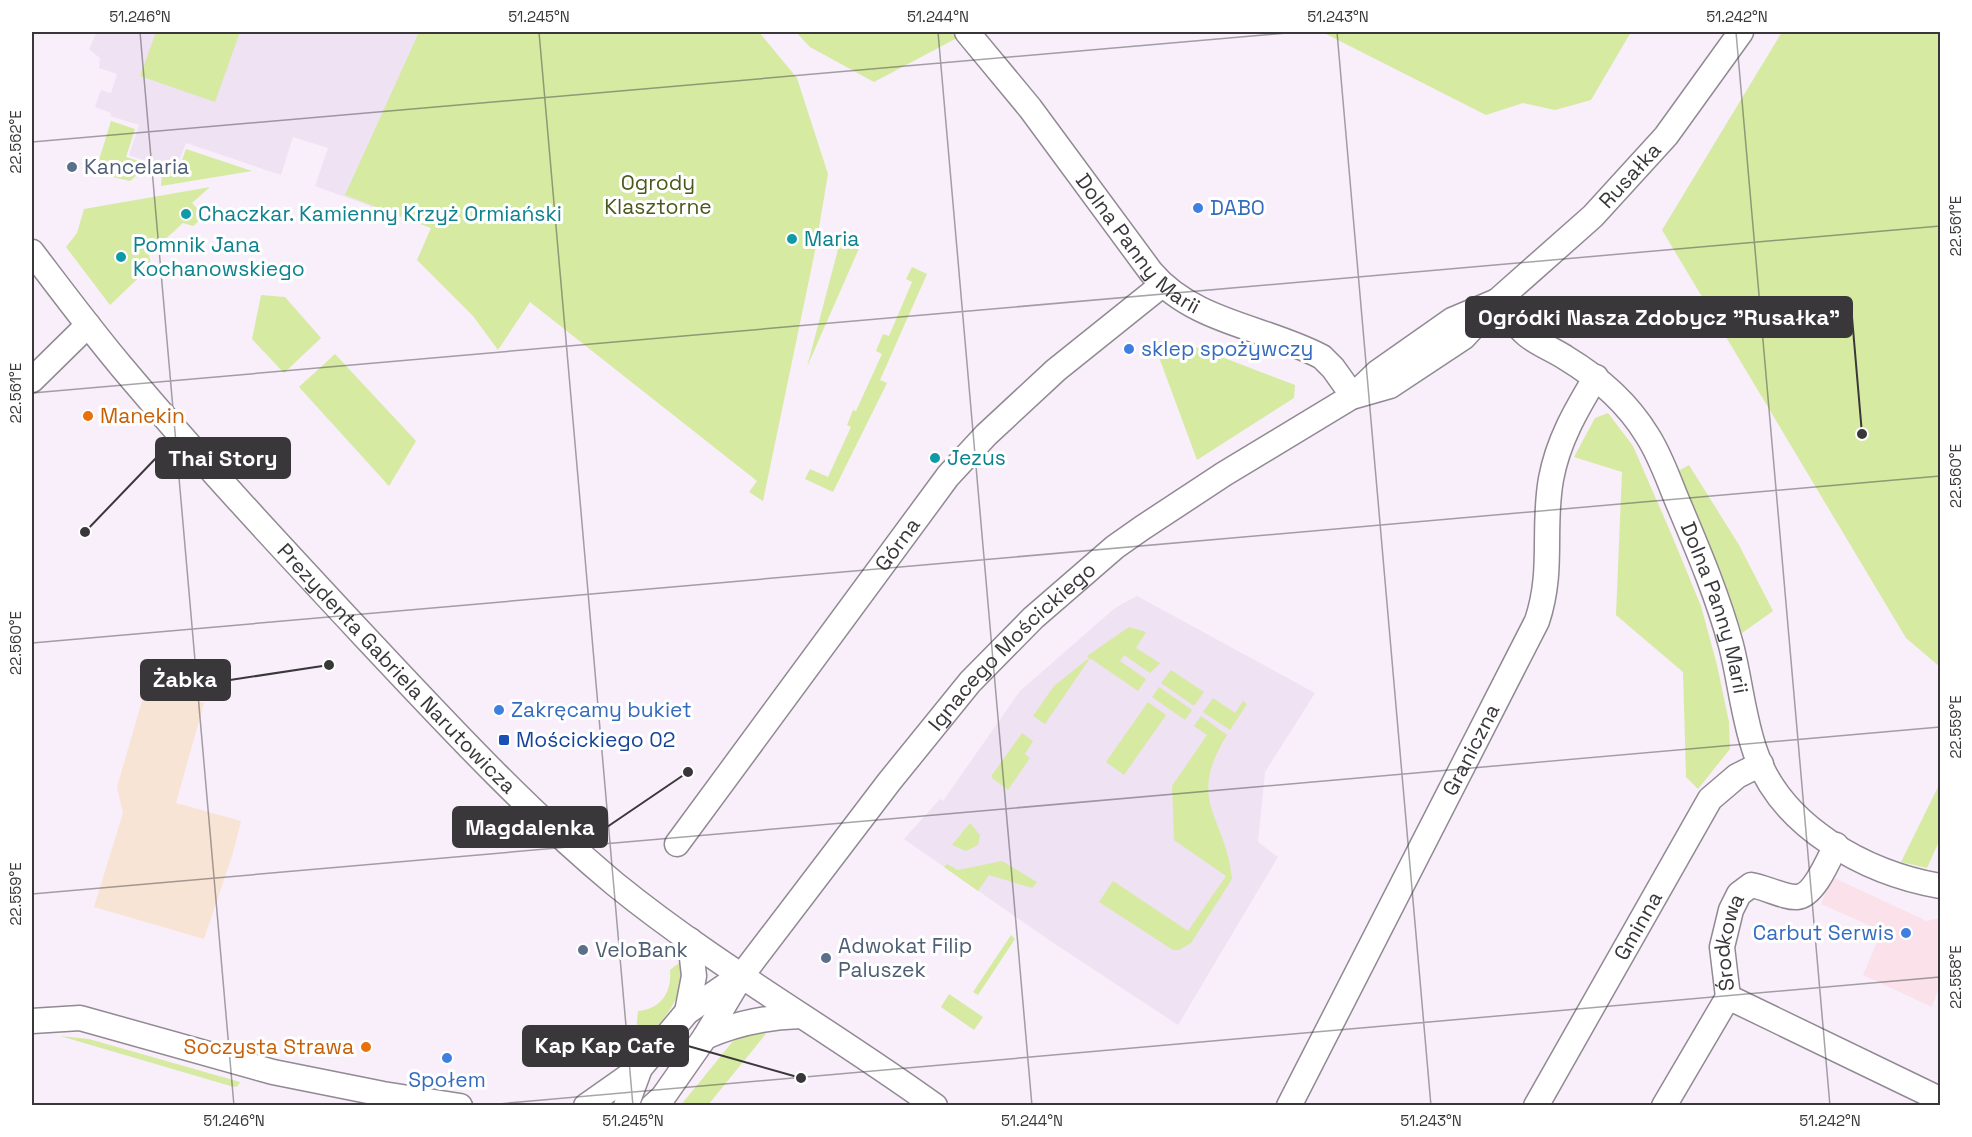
<svg xmlns="http://www.w3.org/2000/svg" width="1972" height="1137" viewBox="0 0 1972 1137" font-family="'Space Grotesk',sans-serif">
<style>
.commercial{fill:#fae1ea}
.industrial{fill:#f8e4d4}
.built{fill:#efe2f3}
.green{fill:#d6eaa2}
.lines{fill:none;stroke-linecap:round;stroke-linejoin:round}
.street-casing{stroke:#918993;stroke-width:27}
.street{stroke:#fff;stroke-width:24}
.ticks{fill:none;stroke:#3a373b;stroke-width:1.5;stroke-opacity:0.45}
.service-dot{fill:#5c6f8a;stroke:#fff;stroke-width:2}
.shop-dot{fill:#3f7fe0;stroke:#fff;stroke-width:2}
.culture-dot{fill:#0f9aa8;stroke:#fff;stroke-width:2}
.food-dot{fill:#e8710a;stroke:#fff;stroke-width:2}
.transit-dot{fill:#1a4fb4;stroke:#fff;stroke-width:2}
.labels{text-anchor:middle;stroke-width:6;stroke-linejoin:round;paint-order:stroke}
.service-label{font-size:21px;fill:#4e5e75;stroke:#fff;text-anchor:start}
.street-label{font-size:21px;fill:#3a373b;stroke:#fff}
.park-label{font-size:21px;fill:#4b581c;stroke:#fff}
.shop-label{font-size:21px;fill:#366cbe;stroke:#fff;text-anchor:start}
.culture-label{font-size:21px;fill:#0d838f;stroke:#fff;text-anchor:start}
.food-label{font-size:21px;fill:#c56008;stroke:#fff;text-anchor:start}
.transit-label{font-size:21px;fill:#164399;stroke:#fff;text-anchor:start}
.leader{fill:none;stroke:#3a373b;stroke-width:2}
.callout-dot{fill:#3a373b;stroke:#fff;stroke-width:2}
.callout{fill:#3a373b;stroke:#3a373b;stroke-width:2}
.callout-label{font-size:22px;text-anchor:middle;font-weight:bold;fill:#fff}
.neatline{fill:none;stroke:#3a373b;stroke-width:2}
.ticks-label{font-size:15px;text-anchor:middle;fill:#3a373b}
</style>
<rect width="100%" height="100%" fill="#f8effa"/>
<!-- commercial -->
<polygon class="commercial" points="1832,877 1927,921 1940,918 1940,984 1932,1007 1863,975 1882,931 1821,904"/>
<!-- industrial -->
<polygon class="industrial" points="146,687 204,703 176,803 241,821 233,853 204,939 94,907 123,813 117,787"/>
<!-- built -->
<g class="built">
<polygon points="97,32 641,32 431,228 315,186 328,148 293,137 281,175 186,143 175,171 129,155 139,125 110,116 111,113 95,107 101,90 111,93 117,74 99,68 100,58 89,49"/>
<polygon points="1137,596 1315,693 1265,772 1258,842 1278,857 1178,1025 1049,940 904,839 940,799 943,801 1020,691 1115,608"/>
</g>
<!-- green -->
<g class="green">
<polygon points="156,32 240,32 215,102 140,76"/>
<polygon points="419,32 759,32 797,78 828,174 815,251 763,501 749,492 757,481 530,302 498,350 473,316 417,260 431,228 345,195"/>
<polygon points="796,32 952,32 957,38 874,82 810,47"/>
<polygon points="1322,32 1631,32 1591,100 1555,110 1523,103 1486,115"/>
<polygon points="1782,32 1940,32 1940,667 1906,638 1662,230"/>
<polygon points="111,121 135,129 126,157 142,162 137,175 130,181 95,173"/>
<polygon points="186,149 252,171 161,186 162,169 177,174"/>
<polygon points="210,187 192,203 204,216 193,226 183,223 149,254 151,266 110,305 66,247 77,233 84,209"/>
<polygon points="841,238 860,246 807,367"/>
<polygon points="912,267 927,274 880,380 887,383 833,492 805,479 810,469 828,477 851,427 847,425 853,410 856,411 882,354 876,351 883,334 889,336 912,282 906,279"/>
<polygon points="261,295 285,297 321,338 284,373 252,339"/>
<polygon points="1153,341 1185,343 1295,385 1294,398 1197,460"/>
<polygon points="335,354 416,441 389,486 299,387"/>
<polygon points="1608,413 1633,446 1670,531 1701,606 1717,665 1729,722 1730,749 1698,789 1686,777 1683,672 1616,615 1622,472 1574,457 1595,418"/>
<polygon points="1689,465 1739,545 1773,611 1742,633 1725,584 1673,474"/>
<polygon points="1129,627 1146,632 1136,648 1160,663 1150,673 1124,655 1120,661 1146,679 1138,691 1090,658 1045,724 1033,716 1054,686 1089,658 1087,656"/>
<polygon points="1171,670 1204,692 1194,706 1161,683"/>
<polygon points="1159,687 1192,710 1185,720 1152,697"/>
<polygon points="1213,698 1235,713 1243,701 1247,704 1230,730 1203,712"/>
<polygon points="1148,702 1166,715 1124,775 1106,762"/>
<path d="M1201 716 1227 735C1185 802 1226 816 1232 879L1191 943 1179 950H1173L1099 902 1113 881 1188 931 1226 876 1174 840 1172 786 1207 735 1194 726Z"/>
<polygon points="1022,733 1033,741 1025,754 1030,758 1008,790 992,778 992,775"/>
<polygon points="1940,783 1940,839 1927,868 1901,862"/>
<polygon points="970,823 980,835 978,845 966,851 952,845"/>
<polygon points="1002,861 1037,882 1032,888 989,875 978,891 944,867 947,864 958,870"/>
<polygon points="1011,935 1015,939 978,995 973,992"/>
<path d="M680 962C690 999 655 1027 634 1053L638 1011C661 1009 672 992 670 970Z"/>
<polygon points="949,994 983,1017 974,1030 941,1007"/>
<polygon points="769,1030 708,1105 680,1106 738,1035"/>
<polygon points="60,1036 89,1039 240,1082 238,1086 234,1087"/>
</g>
<g class="lines">
<!-- street casing -->
<g class="street-casing">
<g id="street">
<path id="s1" d="M967 32 1030 108 1151 272C1194 323 1266 327 1322 357L1333 368 1353 396"/>
<path id="s2" d="M32 252C61 290 90 329 121 366 199 459 282 548 365 637 445 722 525 809 615 884 716 966 830 1030 935 1106"/>
<path id="s3" d="M1497 301C1507 312 1515 325 1527 335 1538 344 1554 350 1566 358 1599 378 1627 402 1647 435 1661 456 1669 482 1679 505 1698 550 1718 597 1731 645 1740 680 1743 717 1755 751 1780 827 1866 873 1940 886"/>
<polyline points="32,380 88,325"/>
<path id="s4" d="M1355 396 1390 386 1464 337 1497 301 1593 216 1666 136 1741 32"/>
<path id="s5" d="M677 844 948 476 986 435 1056 370 1162 285"/>
<polyline points="1728,997 1931,1095"/>
<polyline points="687,1012 694,976 690,940"/>
<polyline points="32,1021 80,1018 273,1072 383,1094 460,1106"/>
<path d="M705 1037C736 1023 767 1017 801 1016"/>
<polyline points="586,1106 640,1068"/>
<polyline points="626,1106 640,1068 687,1012 737,978"/>
<path id="s6" d="M653 1106 663 1097 705 1037 742 975 889 782 970 682 1033 618 1115 547 1142 528 1224 474 1353 396 1378 372 1452 320 1497 301"/>
<path id="s7" d="M1289 1106 1537 621C1554 570 1542 529 1551 479 1558 441 1576 410 1596 377"/>
<path id="s8" d="M1536 1106 1710 799 1737 776 1761 764"/>
<path id="s9" d="M1664 1106 1728 997 1722 947 1731 910 1739 894 1751 885C1764 887 1786 898 1797 897 1814 896 1829 859 1836 845"/>
</g>
</g>
<!-- street -->
<use href="#street" class="street"/>
</g>
<!-- ticks -->
<path class="ticks" d="M140 32 234 1106M539 32 633 1106M938 32 1032 1106M1337 32 1431 1106M1736 32 1830 1106M32 142 1298 32M32 393 1940 226M32 643 1940 476M32 894 1940 727M475 1106 1940 977"/>
<!-- markers -->
<g class="service-dot">
<circle cx="72" cy="167" r="6"/>
<circle cx="583" cy="950" r="6"/>
<circle cx="826" cy="958" r="6"/>
</g>
<g class="shop-dot">
<circle cx="1198" cy="208" r="6"/>
<circle cx="1129" cy="349" r="6"/>
<circle cx="499" cy="710" r="6"/>
<circle cx="1906" cy="933" r="6"/>
<circle cx="447" cy="1058" r="6"/>
</g>
<g class="culture-dot">
<circle cx="186" cy="214" r="6"/>
<circle cx="792" cy="239" r="6"/>
<circle cx="121" cy="257" r="6"/>
<circle cx="935" cy="458" r="6"/>
</g>
<g class="food-dot">
<circle cx="88" cy="416" r="6"/>
<circle cx="366" cy="1047" r="6"/>
</g>
<rect class="transit-dot" x="498" y="734" width="12" height="12" rx="3"/>
<g class="labels">
<!-- service labels -->
<g class="service-label">
<text x="84" y="174">Kancelaria</text>
<text x="838" y="953">Adwokat Filip<tspan x="838" dy="24">Paluszek</tspan></text>
<text x="595" y="957">VeloBank</text>
</g>
<!-- street labels -->
<g class="street-label">
<text dy="7" stroke="none"><textPath href="#s4" startOffset="357">Rusałka</textPath></text>
<text dy="7" stroke="none"><textPath href="#s1" startOffset="273">Dolna Panny Marii</textPath></text>
<text dy="7" stroke="none"><textPath href="#s5" startOffset="372">Górna</textPath></text>
<text dy="7" stroke="none"><textPath href="#s3" startOffset="390">Dolna Panny Marii</textPath></text>
<text dy="7" stroke="none"><textPath href="#s6" startOffset="585">Ignacego Mościckiego</textPath></text>
<text dy="7" stroke="none"><textPath href="#s2" startOffset="554">Prezydenta Gabriela Narutowicza</textPath></text>
<text dy="7" stroke="none"><textPath href="#s7" startOffset="400">Graniczna</textPath></text>
<text dy="7" stroke="none"><textPath href="#s8" startOffset="207">Gminna</textPath></text>
<text dy="7" stroke="none"><textPath href="#s9" startOffset="182">Środkowa</textPath></text>
</g>
<!-- park labels -->
<g class="park-label">
<text x="658" y="190">Ogrody<tspan x="658" dy="24">Klasztorne</tspan></text>
</g>
<!-- shop labels -->
<g class="shop-label">
<text x="1210" y="215">DABO</text>
<text x="1141" y="356">sklep spożywczy</text>
<text x="511" y="717">Zakręcamy bukiet</text>
<text x="1894" y="940" text-anchor="end">Carbut Serwis</text>
<text x="447" y="1087" text-anchor="middle">Społem</text>
</g>
<!-- culture labels -->
<g class="culture-label">
<text x="198" y="221">Chaczkar. Kamienny Krzyż Ormiański</text>
<text x="804" y="246">Maria</text>
<text x="133" y="252">Pomnik Jana<tspan x="133" dy="24">Kochanowskiego</tspan></text>
<text x="947" y="465">Jezus</text>
</g>
<!-- food labels -->
<g class="food-label">
<text x="100" y="423">Manekin</text>
<text x="354" y="1054" text-anchor="end">Soczysta Strawa</text>
</g>
<!-- transit labels -->
<g class="transit-label">
<text x="516" y="747">Mościckiego 02</text>
</g>
</g>
<!-- callouts -->
<path class="leader" d="M1862 434L1852 317M85 532L156 458M329 665L230 680M688 772L607 827M801 1078L688 1046"/>
<g class="callout-dot">
<circle cx="1862" cy="434" r="6"/>
<circle cx="85" cy="532" r="6"/>
<circle cx="329" cy="665" r="6"/>
<circle cx="688" cy="772" r="6"/>
<circle cx="801" cy="1078" r="6"/>
</g>
<g class="callout">
<rect x="1466" y="297" width="386" height="40" rx="6"/>
<rect x="156" y="438" width="134" height="40" rx="6"/>
<rect x="141" y="660" width="89" height="40" rx="6"/>
<rect x="453" y="807" width="154" height="40" rx="6"/>
<rect x="523" y="1026" width="165" height="40" rx="6"/>
</g>
<g class="callout-label">
<text x="1659" y="325">Ogródki Nasza Zdobycz "Rusałka"</text>
<text x="223" y="466">Thai Story</text>
<text x="185" y="687">Żabka</text>
<text x="530" y="835">Magdalenka</text>
<text x="605" y="1053">Kap Kap Cafe</text>
</g>
<!-- border -->
<rect width="1972" height="1137" fill="none" stroke="#ffffff" stroke-width="66"/>
<rect x="33" y="33" width="1906" height="1071" class="neatline"/>
<g class="ticks-label">
<text x="140" y="22">51.246°N</text>
<text x="539" y="22">51.245°N</text>
<text x="938" y="22">51.244°N</text>
<text x="1338" y="22">51.243°N</text>
<text x="1737" y="22">51.242°N</text>
<text transform="translate(16 142) rotate(-90)" y="5">22.562°E</text>
<text transform="translate(1956 226) rotate(-90)" y="5">22.561°E</text>
<text transform="translate(16 393) rotate(-90)" y="5">22.561°E</text>
<text transform="translate(1956 476) rotate(-90)" y="5">22.560°E</text>
<text transform="translate(16 643) rotate(-90)" y="5">22.560°E</text>
<text transform="translate(1956 727) rotate(-90)" y="5">22.559°E</text>
<text transform="translate(16 894) rotate(-90)" y="5">22.559°E</text>
<text transform="translate(1956 977) rotate(-90)" y="5">22.558°E</text>
<text x="234" y="1126">51.246°N</text>
<text x="633" y="1126">51.245°N</text>
<text x="1032" y="1126">51.244°N</text>
<text x="1431" y="1126">51.243°N</text>
<text x="1830" y="1126">51.242°N</text>
</g>
</svg>
